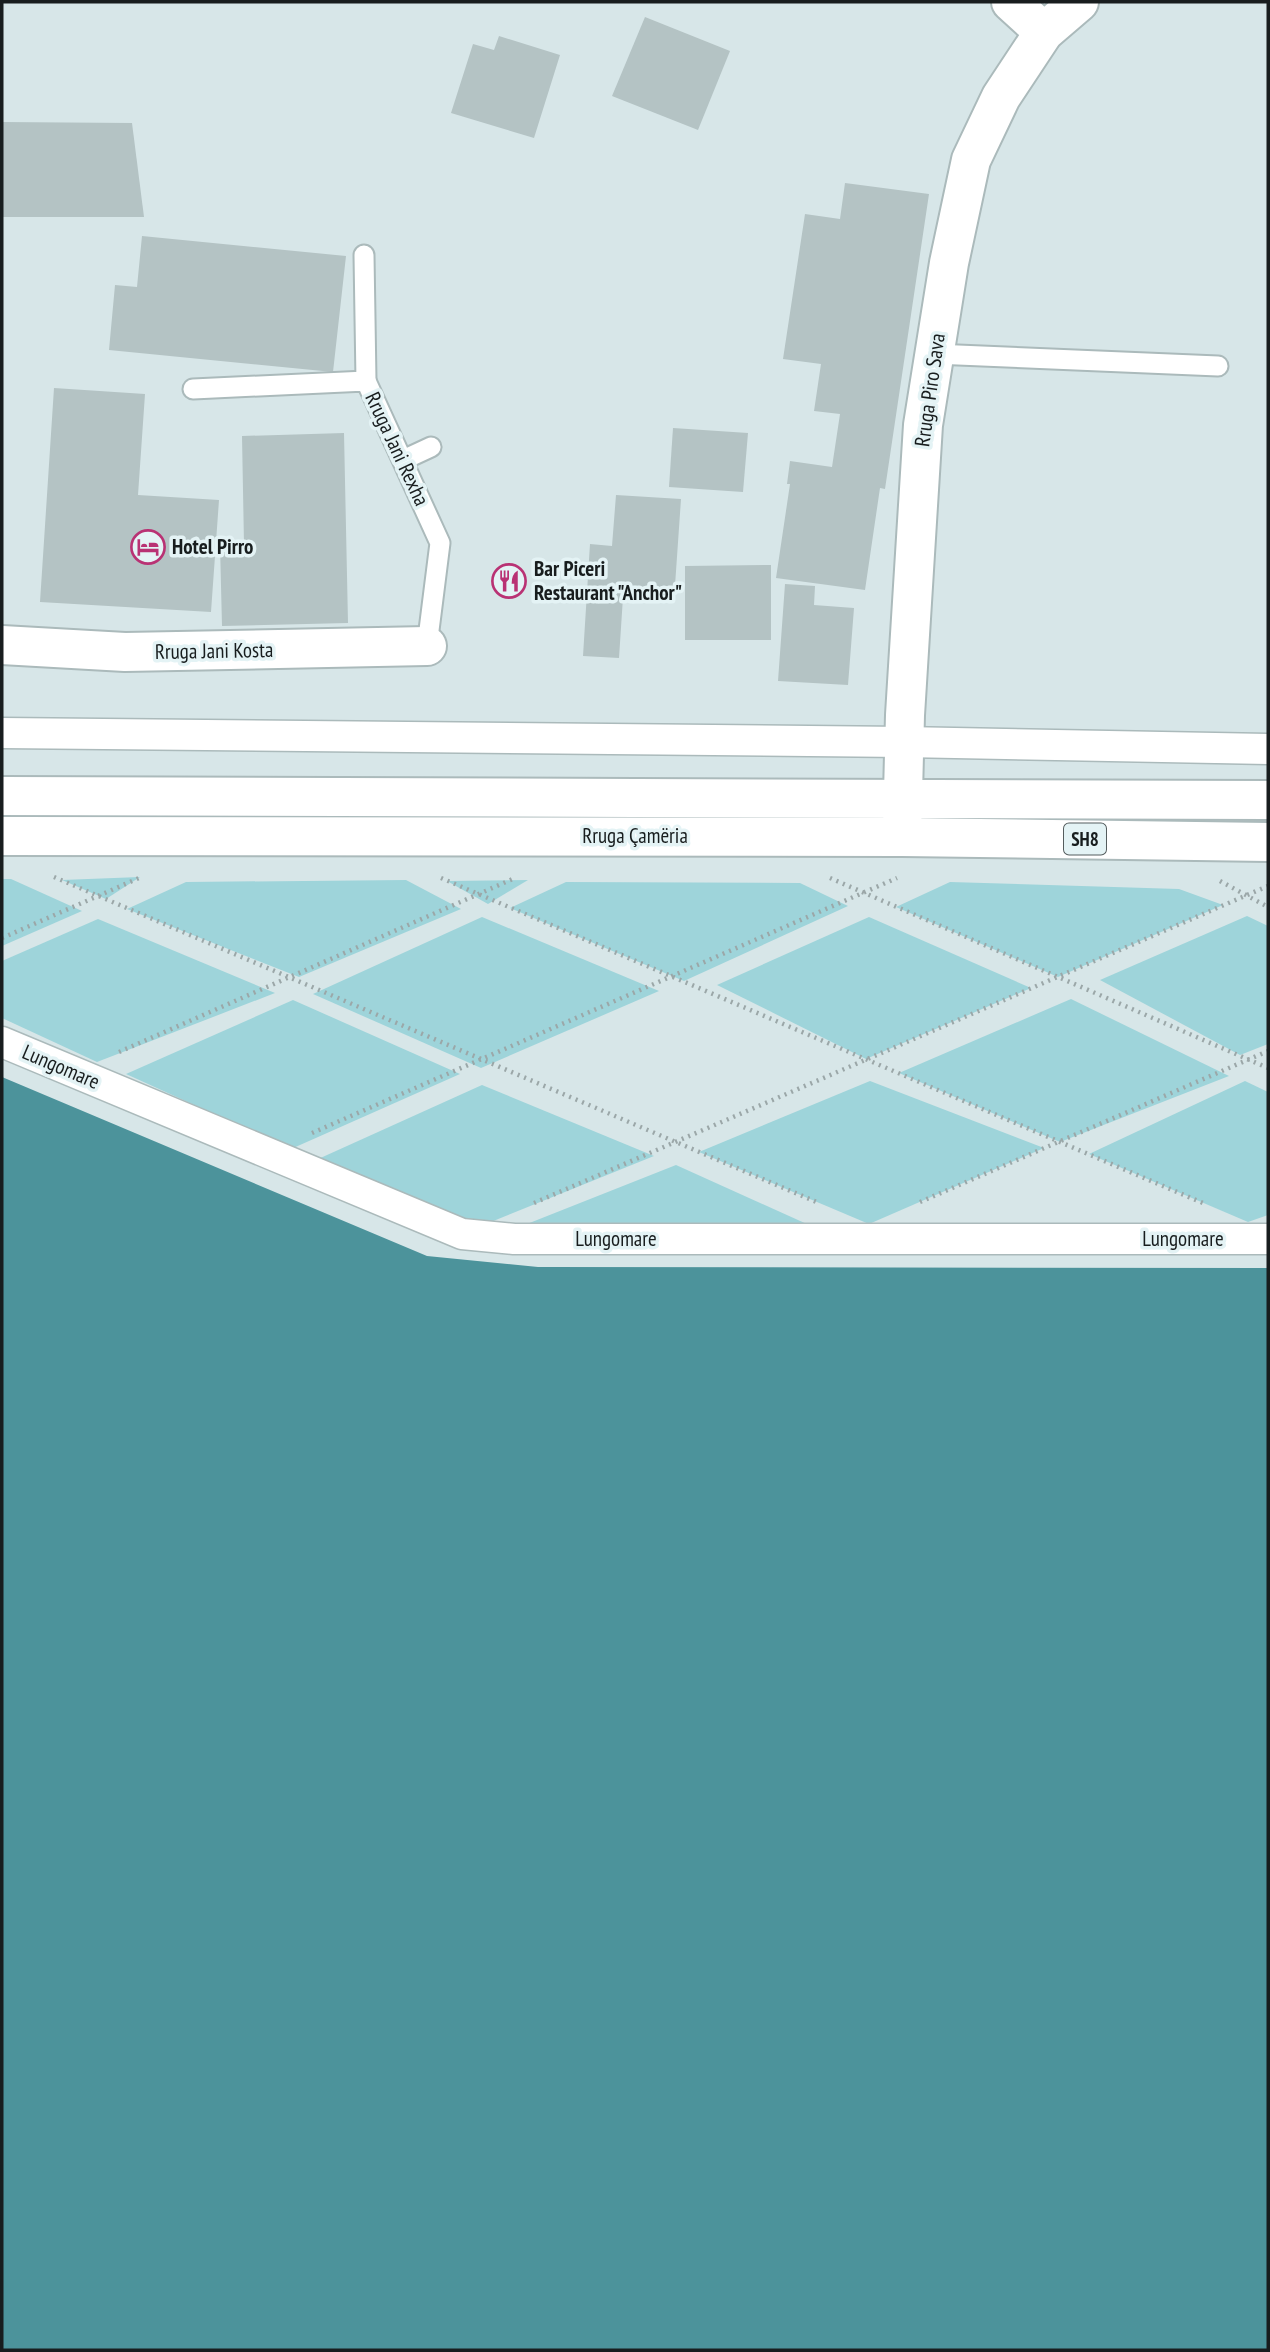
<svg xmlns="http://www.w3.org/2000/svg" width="1270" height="2352" viewBox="0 0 1270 2352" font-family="'PT Sans Narrow',sans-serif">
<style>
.green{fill:#9ed4da}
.water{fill:#4c939b}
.building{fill:#b4c3c4}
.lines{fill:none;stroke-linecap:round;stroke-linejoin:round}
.service-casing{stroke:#abbabb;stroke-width:23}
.pedestrian-casing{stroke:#abbabb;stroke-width:33}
.minor-casing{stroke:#abbabb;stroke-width:42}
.primary-casing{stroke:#abbabb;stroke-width:42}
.path{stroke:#9ba7a8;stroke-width:4.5;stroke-dasharray:2 5;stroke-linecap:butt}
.service{stroke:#fff;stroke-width:19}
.pedestrian{stroke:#fff;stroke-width:30}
.minor{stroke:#fff;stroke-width:38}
.primary{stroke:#fff;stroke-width:38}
.labels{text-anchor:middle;stroke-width:7;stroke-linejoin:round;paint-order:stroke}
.shield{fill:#e4f3f5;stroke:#555d5e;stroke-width:2}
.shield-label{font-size:19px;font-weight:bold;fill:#181d1e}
.street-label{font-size:21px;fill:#181d1e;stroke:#e4f3f5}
.poi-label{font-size:21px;font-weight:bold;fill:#181d1e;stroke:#e4f3f5;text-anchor:start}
</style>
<rect width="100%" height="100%" fill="#d7e6e8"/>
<!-- green -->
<g class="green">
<polygon points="140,877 106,899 62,880"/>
<polygon points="2,879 11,879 82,911 2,946"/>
<polygon points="406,880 461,909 299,977 127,909 186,882"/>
<polygon points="528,880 488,904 447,881"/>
<polygon points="566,882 800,883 848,906 684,981 510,908"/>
<polygon points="950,882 1179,889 1223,905 1058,977 896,907"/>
<polygon points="1247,916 1268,926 1268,1044 1240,1055 1100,980"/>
<polygon points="482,917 659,991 481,1068 313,994"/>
<polygon points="869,917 1031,988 866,1059 717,985"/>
<polygon points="98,919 275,993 97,1062 2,1018 2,961"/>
<polygon points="1071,999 1229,1076 1060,1142 899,1073"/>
<polygon points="293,1000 460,1074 291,1149 126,1074"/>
<polygon points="870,1081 1044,1148 869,1224 699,1152"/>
<polygon points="1245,1081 1268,1092 1268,1215 1248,1222 1089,1154"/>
<polygon points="482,1085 654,1156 476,1228 316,1160"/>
<polygon points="676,1165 840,1239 494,1237"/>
</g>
<!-- water -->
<polygon class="water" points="2,1077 427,1256 538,1267 1268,1268 1268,2350 2,2350"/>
<!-- building -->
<g class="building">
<polygon points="645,17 730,51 698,130 612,96"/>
<polygon points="499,36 560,55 534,138 451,113 473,44 494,50"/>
<polygon points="2,122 132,123 144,217 2,217"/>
<polygon points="845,183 929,194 885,489 880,488 865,590 776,578 790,484 787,484 790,461 832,467 840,414 814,411 821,364 783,359 805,214 840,219"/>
<polygon points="142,236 346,256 333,372 109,350 115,285 137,287"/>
<polygon points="54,388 145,394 138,495 219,500 211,612 40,602"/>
<polygon points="673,428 748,433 743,492 669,487"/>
<polygon points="344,433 348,623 222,626 220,545 244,544 242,436"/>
<polygon points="616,495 681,499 674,600 623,597 619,658 583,656 590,544 612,546"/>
<polygon points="771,565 771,640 685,640 685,566"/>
<polygon points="785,584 815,586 814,605 854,608 848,685 778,681"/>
</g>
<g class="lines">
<!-- service casing -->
<g class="service-casing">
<g id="service">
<polyline points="364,255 366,381"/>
<polyline points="934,354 1218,366"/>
<polyline points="193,389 366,381 440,543 427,646"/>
<polyline points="403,460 431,447"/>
</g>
</g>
<!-- pedestrian casing -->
<g class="pedestrian-casing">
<g id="pedestrian">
<polyline points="2,733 904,742 1268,749"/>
<polyline points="2,1042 462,1234 514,1239 1268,1239"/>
</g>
</g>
<!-- minor casing -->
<g class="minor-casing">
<g id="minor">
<polyline points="1011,2 1044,32"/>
<polyline points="2,645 125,652 427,646"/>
<polyline points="902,833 905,715 923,425 949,263 971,160 1001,97 1044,32 1079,2"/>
</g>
</g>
<!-- primary casing -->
<g class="primary-casing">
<g id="primary">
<polyline points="2,796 1268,800"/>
<polyline points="2,836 902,837 1268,842"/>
</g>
</g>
<!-- path -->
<g class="path">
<polyline points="54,877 819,1203"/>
<polyline points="441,878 1203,1203"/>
<polyline points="830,878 1268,1068"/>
<polyline points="1220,881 1268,907"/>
<polyline points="2,938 139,878"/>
<polyline points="119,1052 515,878"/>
<polyline points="312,1133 897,878"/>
<polyline points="920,1202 1268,1051"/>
<polyline points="534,1203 1268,886"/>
</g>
<!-- service -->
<use href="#service" class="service"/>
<!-- pedestrian -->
<use href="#pedestrian" class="pedestrian"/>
<!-- minor -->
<use href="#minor" class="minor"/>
<!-- primary -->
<use href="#primary" class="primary"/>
</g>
<!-- icons -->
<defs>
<g id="hotel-ring" transform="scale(1.75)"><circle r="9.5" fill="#e4f3f5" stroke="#b93274" stroke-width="1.5"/><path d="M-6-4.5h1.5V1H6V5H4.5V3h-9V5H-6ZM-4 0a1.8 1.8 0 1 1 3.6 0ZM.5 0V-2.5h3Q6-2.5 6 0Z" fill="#b93274"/></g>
<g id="restaurant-ring" transform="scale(1.75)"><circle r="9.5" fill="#e4f3f5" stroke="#b93274" stroke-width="1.5"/><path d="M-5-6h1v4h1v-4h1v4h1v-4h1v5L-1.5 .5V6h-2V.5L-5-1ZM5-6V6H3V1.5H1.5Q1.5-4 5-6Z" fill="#b93274"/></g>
</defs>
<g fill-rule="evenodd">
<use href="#hotel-ring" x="148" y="547"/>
<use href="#restaurant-ring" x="509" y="581"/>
</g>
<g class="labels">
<!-- shield labels -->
<rect class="shield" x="1064" y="823.5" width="42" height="31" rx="5"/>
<g class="shield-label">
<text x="1085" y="846">SH8</text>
</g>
<!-- street labels -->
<g class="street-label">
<text transform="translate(930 390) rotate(-82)" y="7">Rruga Piro Sava</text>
<text transform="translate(397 449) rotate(65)" y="7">Rruga Jani Rexha</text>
<text transform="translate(214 651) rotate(-1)" y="7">Rruga Jani Kosta</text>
<text x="635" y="843">Rruga Çamëria</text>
<text transform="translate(61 1067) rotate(23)" y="7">Lungomare</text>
<text x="616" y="1246">Lungomare</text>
<text x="1183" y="1246">Lungomare</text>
</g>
<!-- poi labels -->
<g class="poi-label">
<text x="172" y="554">Hotel Pirro</text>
<text x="534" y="576">Bar Piceri<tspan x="534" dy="24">Restaurant "Anchor"</tspan></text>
</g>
</g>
<!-- border -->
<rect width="1270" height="2352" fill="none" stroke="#181d1e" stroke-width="7"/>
</svg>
